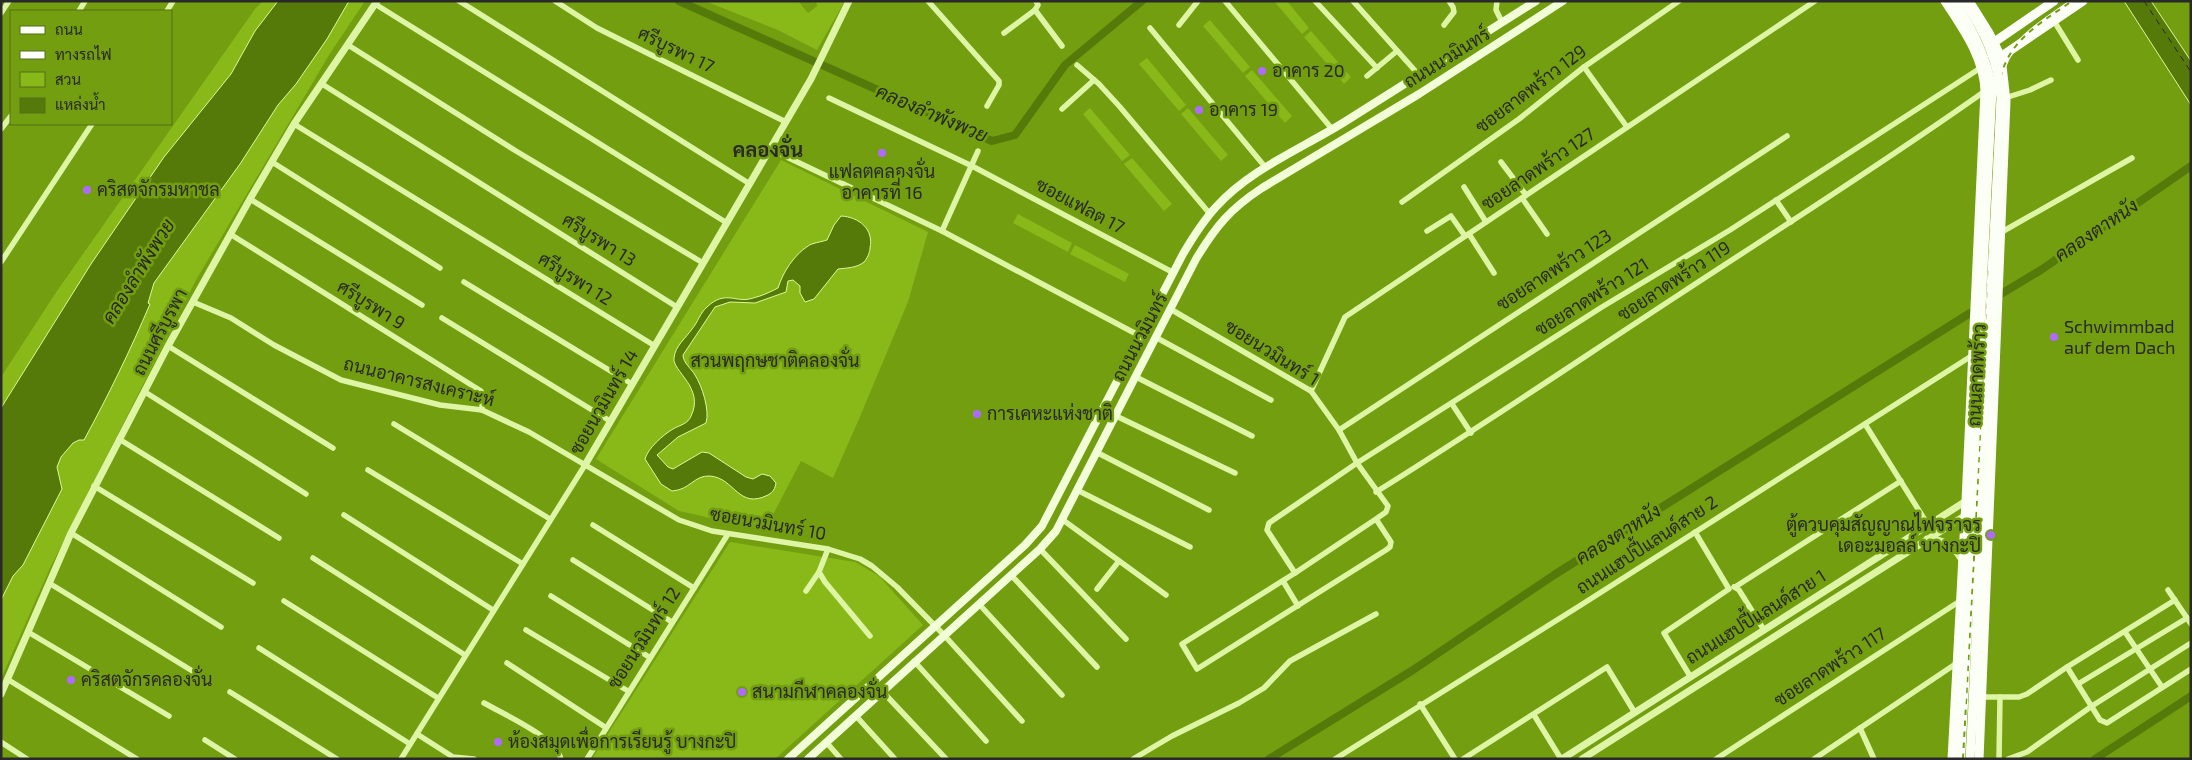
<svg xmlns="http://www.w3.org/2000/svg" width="2192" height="760" viewBox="0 0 2192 760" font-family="'Exo 2',Sarabun,sans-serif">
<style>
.green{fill:#89b918}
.water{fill:#567a0a;stroke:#ddf898}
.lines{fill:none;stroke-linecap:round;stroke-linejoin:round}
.canal{stroke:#567a0a;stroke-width:8}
.ferry{stroke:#262821;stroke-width:1;stroke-dasharray:6 5;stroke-linecap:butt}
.minor{stroke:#def5a6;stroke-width:5.5}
.tertiary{stroke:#def5a6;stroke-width:7}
.secondary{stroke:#f1fed7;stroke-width:8}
.primary{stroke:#fbfff5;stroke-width:9}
.rail-casing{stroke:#fff;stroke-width:4}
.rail{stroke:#729e10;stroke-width:2;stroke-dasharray:5.5;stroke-linecap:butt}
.primary-bridge{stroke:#fbfff5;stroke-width:9}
.poi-dot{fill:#af6bff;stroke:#729e10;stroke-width:2}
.labels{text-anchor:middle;stroke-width:5;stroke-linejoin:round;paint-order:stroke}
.street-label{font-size:18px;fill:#292929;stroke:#729e10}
.poi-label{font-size:18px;fill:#292929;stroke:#729e10;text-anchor:start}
.park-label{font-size:18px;fill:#272924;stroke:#729e10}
.water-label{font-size:19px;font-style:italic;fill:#262821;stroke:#729e10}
.quarter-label{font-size:20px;font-weight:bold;fill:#292929;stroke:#729e10}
</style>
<rect width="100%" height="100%" fill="#729e10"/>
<!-- green -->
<g class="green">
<polygon points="263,1 365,1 329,55 196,280 50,568 1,679 1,377 57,291 255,9"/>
<polygon points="705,1 798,1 808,13 817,6 816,1 845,1 817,50 778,30"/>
<polygon points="1274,1 1287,1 1309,28 1302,34"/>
<polygon points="1210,20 1250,67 1243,73 1203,26"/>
<polygon points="1311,31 1351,77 1344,84 1304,37"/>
<polygon points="1147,58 1186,105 1179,111 1139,64"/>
<polygon points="1252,70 1292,116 1285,123 1245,76"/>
<polygon points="1090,108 1130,155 1122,161 1083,114"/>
<polygon points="1188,108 1228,155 1221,161 1181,114"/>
<polygon points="1132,158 1172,204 1164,211 1124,164"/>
<polygon points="781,160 928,232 908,302 859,419 833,478 801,461 765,530 679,511 596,459"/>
<polygon points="1018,214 1072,243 1068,252 1013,223"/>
<polygon points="1075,245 1129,274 1125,282 1070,254"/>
<polygon points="730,542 855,562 879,576 923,625 775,759 592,759"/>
</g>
<!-- water -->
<g class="water">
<path d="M278 1H349L327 39 296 84 278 105 240 164 154 283 148 303 150 304C130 351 108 396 84 440H79L73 443 61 457 57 467 62 489 23 565 13 576 1 600V408L91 264 164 157 231 74 255 31Z"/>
<polygon points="2124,1 2151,1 2191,61 2191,105"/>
<path d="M841 216C859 217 874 229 870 248 870 252 867 259 864 262 857 268 846 268 838 269L814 299 805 302 800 293V286L793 280 788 281 786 292 755 303 730 302 715 307 683 355C683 363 691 368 695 375 702 386 710 410 706 423L678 437 657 455 668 467 673 469 702 452 709 453 746 477 753 479 762 474 770 476 776 483C775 489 773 492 768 495 738 510 735 478 710 476 694 475 690 490 672 491L661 484 645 459C648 448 663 435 673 429 680 425 688 424 691 416 705 388 672 371 674 358 675 346 686 338 692 329 698 322 700 313 707 307 726 289 736 304 753 298 762 296 770 292 778 288 783 272 794 255 808 246 812 243 821 242 827 240L834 225Z"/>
</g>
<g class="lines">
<!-- canal -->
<g class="canal">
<polyline points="679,1 992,141 1015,135 1065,65 1142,1"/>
<polyline points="2001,294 2041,270 2191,166"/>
<polyline points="1269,759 1413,670 1554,575 1970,313"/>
<polyline points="2095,759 2191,696"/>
</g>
<!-- ferry -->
<polyline class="ferry" points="2144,1 2191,72"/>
<!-- minor -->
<g class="minor">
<polyline points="459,1 750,184"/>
<polyline points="555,1 597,28 786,122"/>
<polyline points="928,1 999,81 999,85 987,106"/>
<polyline points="1225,1 1332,129"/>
<polyline points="1315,1 1377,68"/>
<polyline points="1353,1 1418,74"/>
<polyline points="1497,1 1496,10 1502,22"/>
<polyline points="375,4 727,223"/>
<polyline points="1035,10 1062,46"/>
<polyline points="79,11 85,1"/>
<polyline points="167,11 173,1"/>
<polyline points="1,13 9,1"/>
<polyline points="2054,21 2078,60"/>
<polyline points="1179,25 1198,1"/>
<polyline points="1444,25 1454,12 1453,7 1449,1"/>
<polyline points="1150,28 1266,168"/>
<polyline points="1004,33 1035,10 1038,5 1036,1"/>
<polyline points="348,45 516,151 703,263"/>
<polyline points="1077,65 1099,84 1120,107 1210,214"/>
<polyline points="1584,67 1627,127"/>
<polyline points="1367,76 1397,51"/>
<polyline points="322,84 677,307"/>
<polyline points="829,98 972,166 1174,273"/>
<polyline points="2005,98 2030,90 2051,80"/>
<polyline points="1062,109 1094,80"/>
<polyline points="294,124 655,346"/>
<polyline points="1,129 11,116"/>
<polyline points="770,149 942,231 1142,337"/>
<polyline points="272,162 440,268"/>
<polyline points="1501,162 1526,195"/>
<polyline points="1464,187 1486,222"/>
<polyline points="1522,198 1547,234"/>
<polyline points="250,199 422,305"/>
<polyline points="1776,200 1791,222"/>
<polyline points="1402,202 1519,119 1584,67 1679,1"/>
<polyline points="942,231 978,151"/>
<polyline points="1427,231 1451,216 1465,236"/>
<polyline points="2000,233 2132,158"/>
<polyline points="230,234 481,391 482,395 482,410"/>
<polyline points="1469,234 1494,273"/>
<polyline points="1,262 92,124"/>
<polyline points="464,282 632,384"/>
<polyline points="193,302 231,318 274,345 341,380 440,405 482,410 529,432 679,520 712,531 828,549 860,559 872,566 897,587 944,635 1022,721"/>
<polyline points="1172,310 1311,391 1339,430 1357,463 1388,506 1386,512 1376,519 1295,573 1182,644 1197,669 1386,550 1390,547 1391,542 1376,519"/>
<polyline points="442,318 610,421"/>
<polyline points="1157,338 1271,400"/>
<polyline points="168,346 333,448"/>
<polyline points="1136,377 1252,436"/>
<polyline points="1311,391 1345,317 1815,1"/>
<polyline points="145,392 306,494"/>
<polyline points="1452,404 1471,433"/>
<polyline points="1114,415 1235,473"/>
<polyline points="394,424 550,519"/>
<polyline points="1865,424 1928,525"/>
<polyline points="1339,430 1787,136"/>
<polyline points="119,439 279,538"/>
<polyline points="1096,452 1209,510"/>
<polyline points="368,470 523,564"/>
<polyline points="94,486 253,583"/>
<polyline points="1077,490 1190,547"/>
<path d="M1376 492C1479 428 1579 360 1680 294 1782 227 1885 162 1985 91"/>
<polyline points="344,515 493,610"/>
<polyline points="1063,520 1166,595"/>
<polyline points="593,525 694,588"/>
<polyline points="71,533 221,627"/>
<polyline points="828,549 819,572 825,582 870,636"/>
<polyline points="1040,549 1126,639"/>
<polyline points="313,558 465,655"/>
<polyline points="573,560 672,622"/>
<polyline points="1295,573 1267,530 1269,523 1357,463 1602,307 1730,230 1982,67"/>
<polyline points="1011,575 1097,667"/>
<polyline points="1283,581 1298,606"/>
<polyline points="49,583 194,672"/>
<polyline points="1734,587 1739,590 1764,630"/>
<polyline points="1735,587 1901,481"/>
<polyline points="1097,589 1119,561"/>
<polyline points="2168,590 2191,624"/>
<polyline points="806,591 819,572"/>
<polyline points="551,596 649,657"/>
<polyline points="284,601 438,698"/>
<polyline points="979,604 1062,695"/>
<polyline points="526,630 628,691"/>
<polyline points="28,632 169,716"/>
<polyline points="2125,632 2162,687"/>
<polyline points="259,648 410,744"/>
<polyline points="914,661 986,741"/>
<polyline points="507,663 605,727"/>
<polyline points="2067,667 2100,720 2107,723 2191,669"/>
<polyline points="1690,676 1664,633 1729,589 1695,532"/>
<polyline points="7,679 137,759"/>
<polyline points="2078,684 2187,618"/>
<polyline points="882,691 946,759"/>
<polyline points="230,692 337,759"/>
<polyline points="1981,697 2019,697 2027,694 2067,667 2175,600"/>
<path d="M484 703C505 715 554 736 561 759"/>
<polyline points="1420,704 1455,759"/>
<polyline points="1534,715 1561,759"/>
<polyline points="856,716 895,759"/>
<polyline points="1860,728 1874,759"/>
<polyline points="417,734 453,757 474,759"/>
<polyline points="205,740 235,759"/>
<polyline points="1,742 27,759"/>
<polyline points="826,742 841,759"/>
<polyline points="401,759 585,465"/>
<polyline points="587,759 728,534"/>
<polyline points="1133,759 1172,736 1239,703 1264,688 1290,661 1376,614"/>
<polyline points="1335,759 1581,605 1973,355"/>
<polyline points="1463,759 1607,667 1635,713"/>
<polyline points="1716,759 1960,601"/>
<polyline points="1814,759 1957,663"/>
<polyline points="1999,759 2000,697"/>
<polyline points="2008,759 2027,752 2092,706 2191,643"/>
</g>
<!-- tertiary -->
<g class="tertiary">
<polyline points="585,465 811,79 849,1"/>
<path d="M1927 539C1944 539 1954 546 1962 560"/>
<polyline points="1,694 71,533 168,346 250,199 294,124 377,1"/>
<polyline points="1562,759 1966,501"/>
<polyline points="1582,759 1966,515"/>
</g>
<!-- secondary -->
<g class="secondary">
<path d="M788 759 1025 545 1042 526 1183 254C1193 237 1203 221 1216 207 1250 169 1303 148 1346 121 1409 81 1472 41 1536 1"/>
<path d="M808 759 1040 549 1056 531 1196 259C1216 226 1230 209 1262 188L1419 94 1563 1"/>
</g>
<!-- primary -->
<g class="primary">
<path d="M1945 1C1963 29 1984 57 1985 91L1966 501 1952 759"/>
<polyline points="1969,1 1989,33 2001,57 2006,101 1979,759"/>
<polyline points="1990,45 2054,1"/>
<polyline points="1996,60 2083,1"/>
<polyline points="1958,759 1961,705"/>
<polyline points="1970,759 1973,704"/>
</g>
<!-- rail casing -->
<g class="rail-casing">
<path id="rail" d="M1963 759 2000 80C2008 40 2041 23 2072 1"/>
</g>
<!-- rail -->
<use href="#rail" class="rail"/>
<!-- primary-bridge -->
<g class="primary-bridge">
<path d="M1954 1C1972 28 1987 57 1992 90L1961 705"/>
<path d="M1964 1C1985 32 1999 62 2001 99L1973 704"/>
</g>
</g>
<!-- markers -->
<g class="poi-dot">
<circle cx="1262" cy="71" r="5"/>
<circle cx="1199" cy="110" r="5"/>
<circle cx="882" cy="153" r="5"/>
<circle cx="87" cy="190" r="5"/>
<circle cx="2054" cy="337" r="5"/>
<circle cx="977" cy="414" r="5"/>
<circle cx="1991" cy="535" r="5"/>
<circle cx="71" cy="680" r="5"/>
<circle cx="742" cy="692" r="5"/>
<circle cx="498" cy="742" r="5"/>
</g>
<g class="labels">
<!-- street labels -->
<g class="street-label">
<text transform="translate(676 50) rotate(26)" y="6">ศรีบูรพา 17</text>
<text transform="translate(1447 58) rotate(-32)" y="6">ถนนนวมินทร์</text>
<text transform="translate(1531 89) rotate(-37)" y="6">ซอยลาดพร้าว 129</text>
<text transform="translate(1538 169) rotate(-34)" y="6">ซอยลาดพร้าว 127</text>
<text transform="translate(1080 206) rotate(28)" y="6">ซอยแฟลต 17</text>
<text transform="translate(599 240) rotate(32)" y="6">ศรีบูรพา 13</text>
<text transform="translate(1554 270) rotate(-33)" y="6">ซอยลาดพร้าว 123</text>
<text transform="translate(575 279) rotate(32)" y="6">ศรีบูรพา 12</text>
<text transform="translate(1674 281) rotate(-33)" y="6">ซอยลาดพร้าว 119</text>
<text transform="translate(1592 297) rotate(-32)" y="6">ซอยลาดพร้าว 121</text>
<text transform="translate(371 305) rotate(32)" y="6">ศรีบูรพา 9</text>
<text transform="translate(160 332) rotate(-62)" y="6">ถนนศรีบูรพา</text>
<text transform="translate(1140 337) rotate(-62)" y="6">ถนนนวมินทร์</text>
<text transform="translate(1272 353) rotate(32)" y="6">ซอยนวมินทร์ 1</text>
<text transform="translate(1977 375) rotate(-87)" y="6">ถนนลาดพร้าว</text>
<text transform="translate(419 382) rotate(14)" y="6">ถนนอาคารสงเคราะห์</text>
<text transform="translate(604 402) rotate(-60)" y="6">ซอยนวมินทร์ 14</text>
<text transform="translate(768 524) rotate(10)" y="6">ซอยนวมินทร์ 10</text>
<text transform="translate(1647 545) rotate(-33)" y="6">ถนนแฮปปี้แลนด์สาย 2</text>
<text transform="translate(1756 617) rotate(-32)" y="6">ถนนแฮปปี้แลนด์สาย 1</text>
<text transform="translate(644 638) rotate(-57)" y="6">ซอยนวมินทร์ 12</text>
<text transform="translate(1830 667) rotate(-33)" y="6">ซอยลาดพร้าว 117</text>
</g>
<!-- poi labels -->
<g class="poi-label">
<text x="1272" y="77">อาคาร 20</text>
<text x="1209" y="116">อาคาร 19</text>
<text x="882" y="178" text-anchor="middle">แฟลตคลองจั่น<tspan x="882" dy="21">อาคารที่ 16</tspan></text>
<text x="97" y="196">คริสตจักรมหาชล</text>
<text x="2064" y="333">Schwimmbad<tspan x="2064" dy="21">auf dem Dach</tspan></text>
<text x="987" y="420">การเคหะแห่งชาติ</text>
<text x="1981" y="531" text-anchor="end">ตู้ควบคุมสัญญาณไฟจราจร<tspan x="1981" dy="21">เดอะมอลล์ บางกะปิ</tspan></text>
<text x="81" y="686">คริสตจักรคลองจั่น</text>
<text x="752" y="698">สนามกีฬาคลองจั่น</text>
<text x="508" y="748">ห้องสมุดเพื่อการเรียนรู้ บางกะปิ</text>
</g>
<!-- park labels -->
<g class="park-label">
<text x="775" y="367">สวนพฤกษชาติคลองจั่น</text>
</g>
<!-- water labels -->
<g class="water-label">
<text transform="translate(932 113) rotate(23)" y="7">คลองลำพังพวย</text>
<text transform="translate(2096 230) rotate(-34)" y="7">คลองตาหนัง</text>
<text transform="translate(138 271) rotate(-58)" y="7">คลองลำพังพวย</text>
<text transform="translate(1618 534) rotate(-32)" y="7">คลองตาหนัง</text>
</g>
<!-- quarter labels -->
<g class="quarter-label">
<text x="768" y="157">คลองจั่น</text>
</g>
</g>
<!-- border -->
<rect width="2192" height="760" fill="none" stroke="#292929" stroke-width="5"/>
<!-- legend -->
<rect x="10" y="10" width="162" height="115" fill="#729e10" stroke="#556f1a"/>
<rect x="20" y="26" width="25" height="8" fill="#fbfff5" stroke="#556f1a"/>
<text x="55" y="35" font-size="15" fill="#292929">ถนน</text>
<rect x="20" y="51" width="25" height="8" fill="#ffffff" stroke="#556f1a"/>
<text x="55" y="60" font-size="15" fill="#292929">ทางรถไฟ</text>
<rect x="20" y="72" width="25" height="15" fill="#89b918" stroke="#556f1a"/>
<text x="55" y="85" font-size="15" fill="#292929">สวน</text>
<rect x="20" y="98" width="25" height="15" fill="#567a0a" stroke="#556f1a"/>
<text x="55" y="110" font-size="15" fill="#292929">แหล่งน้ำ</text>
</svg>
